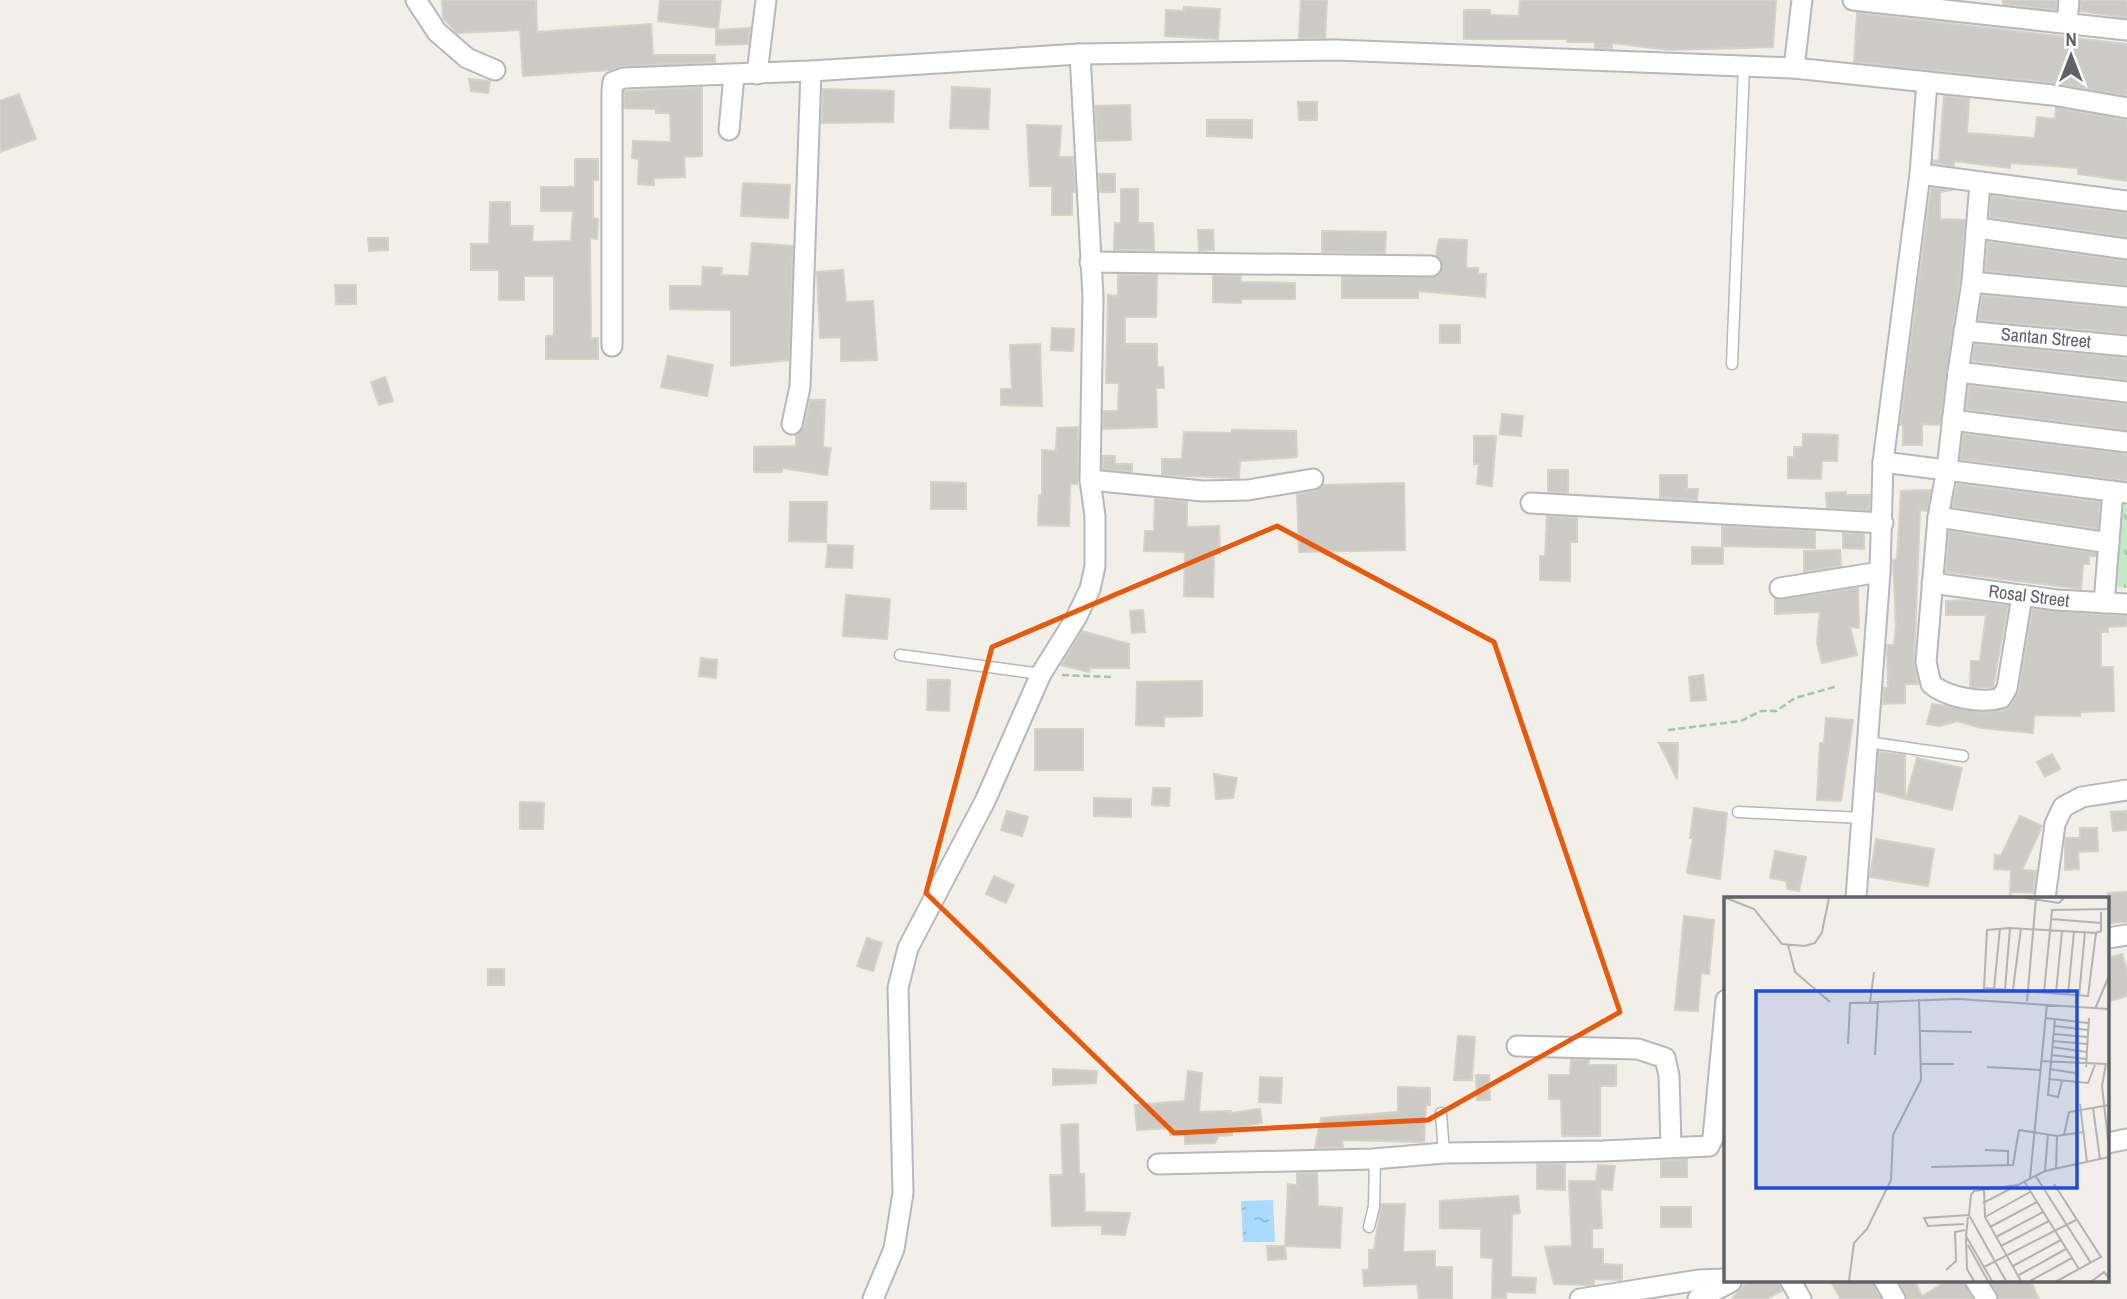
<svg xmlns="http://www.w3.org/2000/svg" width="2127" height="1299" viewBox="0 0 2127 1299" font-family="'Archivo Narrow',sans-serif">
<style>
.park{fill:url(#park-tufts)}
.water{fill:url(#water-ripples)}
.building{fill:#cccac5;stroke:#d6d1c6;stroke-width:2}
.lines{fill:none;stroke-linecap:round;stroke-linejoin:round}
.lane-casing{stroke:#b5b8bc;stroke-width:13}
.street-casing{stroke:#b5b8bc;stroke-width:23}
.path{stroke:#9cc7a9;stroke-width:2.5;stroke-dasharray:7 3.5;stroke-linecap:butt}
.lane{stroke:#fff;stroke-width:10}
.street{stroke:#fff;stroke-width:19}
.marked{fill:none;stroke:#e8590c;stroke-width:5;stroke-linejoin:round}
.labels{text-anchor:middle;stroke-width:6;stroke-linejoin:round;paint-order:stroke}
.street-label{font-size:18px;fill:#5f6368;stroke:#fff}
.inset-road{fill:none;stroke:#b3b3b1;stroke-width:2}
.view{fill:#1d4ed8;fill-opacity:0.15;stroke:#1d4ed8;stroke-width:3.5}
.inset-edge{fill:none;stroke:#5f6368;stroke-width:3.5}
</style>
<defs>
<pattern id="park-tufts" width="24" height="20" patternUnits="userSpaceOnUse" patternTransform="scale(1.75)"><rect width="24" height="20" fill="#c5e8c5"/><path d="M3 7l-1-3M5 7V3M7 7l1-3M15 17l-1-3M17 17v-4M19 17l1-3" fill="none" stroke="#a3c0a4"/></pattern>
<pattern id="water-ripples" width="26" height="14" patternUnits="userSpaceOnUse" patternTransform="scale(1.75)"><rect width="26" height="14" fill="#aadaff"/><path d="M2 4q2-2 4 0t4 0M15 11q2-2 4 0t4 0" fill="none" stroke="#8eb4d2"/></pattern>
</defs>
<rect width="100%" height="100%" fill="#f1efe8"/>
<!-- park -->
<polygon class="park" points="2125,498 2127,498 2127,588 2111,586"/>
<!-- water -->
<polygon class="water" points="1273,1200 1275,1242 1243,1242 1241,1201"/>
<!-- building -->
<g class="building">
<polygon points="442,0 536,0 537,32 651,24 653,55 715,55 715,62 624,66 611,70 523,76 520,30 457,33 443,18"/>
<polygon points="660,0 721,0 718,28 658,21"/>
<polygon points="1301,0 1327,0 1325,38 1299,38"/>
<polygon points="1520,0 1776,0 1773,47 1669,50 1612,43 1612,48 1595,48 1595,42 1567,42 1567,39 1464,39 1464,10 1490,10 1490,15 1519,16"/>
<polygon points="2003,0 2057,0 2056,10 2003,4"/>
<polygon points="2081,0 2127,0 2127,18 2080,11"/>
<polygon points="1184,7 1220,9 1218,39 1165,36 1166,10 1184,11"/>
<polygon points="1857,13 2127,44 2127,96 2053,83 1854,62"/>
<polygon points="750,28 748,44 716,45 716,30"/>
<polygon points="469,79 490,81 488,93 471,91"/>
<polygon points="702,87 702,156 684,157 685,177 654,178 654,185 638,184 639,159 632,158 633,141 671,142 670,113 656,113 656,109 624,108 624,91"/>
<polygon points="952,87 990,89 988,129 950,128"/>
<polygon points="823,89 894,91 893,122 822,123"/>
<polygon points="19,94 36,139 0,152 0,101"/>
<polygon points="1944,96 1969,99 1967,133 2035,138 2037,117 2055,119 2056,108 2127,120 2127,181 2078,174 2078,168 2010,163 2010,168 1954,161 1954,166 1933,163 1933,160 1939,161"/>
<polygon points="1298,102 1317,102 1317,120 1299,120"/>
<polygon points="1130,105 1131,140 1097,141 1095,106"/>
<polygon points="1207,120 1252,120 1252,138 1207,136"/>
<polygon points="1027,125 1061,126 1059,157 1073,157 1075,192 1072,192 1072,215 1052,215 1052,186 1030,186"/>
<polygon points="575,159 598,159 598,180 593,180 593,218 598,219 597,239 590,238 591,338 598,338 598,359 546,359 546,336 554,336 554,276 524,276 524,300 499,300 499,270 471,270 471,244 489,244 490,202 510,202 510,226 533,226 532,242 571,241 573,211 541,211 541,187 575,187"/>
<polygon points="1099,174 1115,174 1115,192 1100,192"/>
<polygon points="743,183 790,185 788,218 741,216"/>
<polygon points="1931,188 1952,190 1940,192 1940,219 1965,220 1960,281 1940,425 1922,424 1922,445 1903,445 1903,425 1900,425"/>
<polygon points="1121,189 1138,189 1138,223 1153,223 1154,250 1114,250 1115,223 1121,223"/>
<polygon points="1991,196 2127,213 2127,237 1990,217"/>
<polygon points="1198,230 1213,230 1214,250 1199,251"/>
<polygon points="1322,231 1386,232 1385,253 1322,252"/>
<polygon points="368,238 388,238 388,250 369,251"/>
<polygon points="1439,239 1467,240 1466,268 1478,268 1478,274 1486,274 1485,297 1418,291 1418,298 1342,298 1342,277 1438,276 1443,267 1436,255"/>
<polygon points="1988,242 2127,261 2127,285 1985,271"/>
<polygon points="752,243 793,246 789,360 731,366 731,310 670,309 670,286 702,286 703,267 722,268 721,275 749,276"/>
<polygon points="843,270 846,302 873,301 877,360 841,361 841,337 820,338 817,272"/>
<polygon points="1118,275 1157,275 1156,317 1125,317 1125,344 1157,344 1157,367 1163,367 1164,388 1156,388 1157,427 1103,429 1103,411 1118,411 1119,383 1106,383 1108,295 1118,296"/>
<polygon points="1213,276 1241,276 1241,282 1295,283 1295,299 1241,299 1241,303 1213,302"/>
<polygon points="335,285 356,285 356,304 336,304"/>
<polygon points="1982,295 2127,309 2127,334 1978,320"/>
<rect x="1440" y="325" width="20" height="18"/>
<polygon points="1052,328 1074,329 1073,351 1051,350"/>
<polygon points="1040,344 1042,406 1001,405 1001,389 1012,389 1010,345"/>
<polygon points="1975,344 2127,358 2127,380 1972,361"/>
<polygon points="668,356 713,365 707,396 661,387"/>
<polygon points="385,377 393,401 379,405 371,382"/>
<polygon points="1969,386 2127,404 2127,430 1966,409"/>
<polygon points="810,400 825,400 823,447 831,448 827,475 782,468 782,472 754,472 754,447 796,446 796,435 804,427"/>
<polygon points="1502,414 1523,416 1521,436 1500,434"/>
<polygon points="1078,427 1078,477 1077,484 1070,484 1069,526 1038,525 1039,495 1042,496 1042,450 1056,451 1057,428"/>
<polygon points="1232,430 1296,431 1297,457 1240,461 1239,478 1162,475 1162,459 1182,459 1184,432 1232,433"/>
<polygon points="1803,434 1838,435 1837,461 1822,461 1821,479 1788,478 1788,457 1794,457 1794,447 1803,447"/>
<polygon points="1963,434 2127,454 2127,481 1960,459"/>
<polygon points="1474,436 1496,436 1492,486 1477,484 1479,464 1474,464"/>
<polygon points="1103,456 1115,456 1115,464 1132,464 1132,472 1102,469"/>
<polygon points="1548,470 1568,470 1568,493 1548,492"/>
<polygon points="1660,475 1687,475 1687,489 1698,489 1697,500 1660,498"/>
<polygon points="931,482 966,483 966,509 931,509"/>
<polygon points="1404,483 1405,550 1299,552 1297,494 1316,491 1323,485"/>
<polygon points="1957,484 2100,502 2098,529 1952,507"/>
<polygon points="1931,490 1927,511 1920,510 1914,661 1918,684 1905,684 1905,703 1883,704 1884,688 1888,688 1887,645 1894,645 1896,625 1893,560 1897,559 1901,491"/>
<polygon points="1846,492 1846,495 1870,495 1869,510 1827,508 1826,493"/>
<polygon points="1155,499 1187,502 1187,527 1219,526 1220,554 1214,554 1213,597 1184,596 1185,552 1144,551 1145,531 1154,531"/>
<polygon points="790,502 827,502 826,542 789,541"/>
<polygon points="1547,516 1577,518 1577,542 1570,542 1570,581 1540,580 1540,556 1545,556"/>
<polygon points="1722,526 1815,531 1815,548 1722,546"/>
<polygon points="1949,531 2096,553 2096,556 2089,556 2089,564 2083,564 2081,589 1946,572"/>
<polygon points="1843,533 1864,534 1864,549 1843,548"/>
<polygon points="828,545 853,546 852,568 826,567"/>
<polygon points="1692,547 1723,548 1723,564 1692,564"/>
<polygon points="1840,550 1841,566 1804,572 1804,551"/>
<polygon points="1858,588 1859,628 1850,627 1857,655 1822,663 1817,643 1820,612 1775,614 1775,599"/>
<polygon points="846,595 890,599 887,639 843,636"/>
<polygon points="1968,600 2008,606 1993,687 1970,687 1971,661 1980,661 1986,615 1946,615 1946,601"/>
<polygon points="2032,609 2127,616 2127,626 2108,627 2108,632 2101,632 2101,667 2113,667 2114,711 2080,712 2080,716 2034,715 2033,733 1981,728 1957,721 1940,726 1927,724 1932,704 1983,712 2003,710 2011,705 2019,690"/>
<polygon points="1143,610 1145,632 1132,633 1130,611"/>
<polygon points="1082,631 1129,644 1129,668 1090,668 1089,672 1061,665"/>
<polygon points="701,658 717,660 716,678 699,676"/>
<polygon points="1703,675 1706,700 1691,701 1689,677"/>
<polygon points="928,680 950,680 949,711 927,710"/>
<polygon points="1202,681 1202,716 1164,717 1164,726 1136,725 1137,682"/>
<polygon points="1826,718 1853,720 1841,801 1817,800 1820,743 1824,743"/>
<rect x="1035" y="729" width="48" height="41"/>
<polygon points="1659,743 1678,743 1677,779"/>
<polygon points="1879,752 1905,755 1905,799 1876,791"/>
<polygon points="2052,754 2060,769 2045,777 2037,762"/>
<polygon points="1917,758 1962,768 1952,810 1906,799"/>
<polygon points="1214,774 1237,778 1233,798 1216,799"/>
<polygon points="1153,788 1170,788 1169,806 1152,805"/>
<polygon points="1094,798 1131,799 1131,817 1094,816"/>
<polygon points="520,802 544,803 543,829 520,829"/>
<polygon points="1694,808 1727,813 1720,879 1687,873 1693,838 1690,838"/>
<polygon points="1007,811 1028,817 1022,836 1001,830"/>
<polygon points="2127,811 2127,830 2113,831 2111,812"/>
<polygon points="2020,816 2042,826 2022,870 2036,871 2033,893 2012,892 2010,896 2011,870 1994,869 1995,855 2001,856"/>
<polygon points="2080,828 2097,828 2098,851 2078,852 2079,869 2065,870 2065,838 2080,838"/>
<polygon points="1876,839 1934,849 1928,886 1870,877"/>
<polygon points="1775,851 1806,857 1799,891 1788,889 1786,881 1770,878"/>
<polygon points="994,876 1014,885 1006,903 986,894"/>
<polygon points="2127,892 2127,922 2108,923 2108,893"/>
<polygon points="1684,916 1714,920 1709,974 1701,973 1698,1011 1675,1010"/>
<polygon points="867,938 882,943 873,971 857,966"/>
<polygon points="2122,954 2127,970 2127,996 2108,1002 2108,958"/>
<rect x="488" y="969" width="16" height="16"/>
<polygon points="1458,1036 1475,1037 1472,1080 1454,1080"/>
<polygon points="1571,1060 1589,1060 1588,1065 1616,1065 1616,1086 1600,1086 1600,1136 1562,1136 1561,1099 1549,1099 1549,1075 1570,1075"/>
<polygon points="1053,1069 1097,1071 1096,1083 1053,1085"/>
<polygon points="1188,1071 1202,1073 1199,1112 1231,1111 1231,1113 1260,1109 1262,1123 1232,1128 1232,1135 1218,1136 1215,1143 1185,1144 1185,1134 1170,1135 1169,1128 1137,1130 1135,1105 1185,1101"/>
<polygon points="1476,1075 1489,1075 1490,1100 1477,1100"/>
<polygon points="1260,1077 1282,1078 1281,1103 1259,1102"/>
<polygon points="1398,1087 1430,1088 1430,1105 1426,1105 1424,1142 1342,1140 1343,1147 1315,1148 1321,1118 1398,1112"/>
<polygon points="1078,1124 1079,1174 1084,1174 1085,1212 1130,1213 1125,1235 1102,1234 1102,1225 1052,1226 1050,1175 1063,1175 1061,1125"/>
<polygon points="1687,1159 1687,1177 1661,1177 1661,1161"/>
<polygon points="1537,1164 1565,1164 1565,1190 1537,1189"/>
<polygon points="1598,1165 1615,1166 1612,1190 1600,1189 1602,1228 1592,1229 1592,1249 1603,1249 1603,1264 1622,1265 1622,1280 1594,1279 1594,1284 1590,1285 1554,1284 1545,1247 1572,1246 1569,1181 1596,1181"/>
<polygon points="1297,1173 1317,1173 1318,1206 1342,1208 1340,1248 1285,1246 1288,1184 1297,1185"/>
<polygon points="1518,1196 1520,1213 1512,1214 1511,1277 1536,1278 1535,1293 1506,1292 1506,1298 1492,1298 1493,1258 1481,1257 1481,1229 1440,1228 1440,1201"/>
<polygon points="1381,1204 1405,1204 1403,1252 1435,1251 1435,1267 1452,1267 1452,1299 1419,1299 1417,1284 1364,1286 1363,1270 1369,1270 1369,1250 1374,1250"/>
<rect x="1661" y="1207" width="30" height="20"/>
<polygon points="1267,1246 1285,1246 1286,1259 1268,1260"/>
<polygon points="1754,1280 1778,1280 1782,1291 1766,1299 1732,1299 1744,1285"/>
<polygon points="1830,1280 1872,1280 1881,1299 1841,1299"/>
<polygon points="1898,1280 1914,1280 1922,1296 1949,1280 1963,1280 1973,1299 1907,1299"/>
<polygon points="1989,1280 2030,1280 2039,1299 1999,1299"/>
</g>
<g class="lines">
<!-- lane casing -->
<g class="lane-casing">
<g id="lane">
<polyline points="1732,364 1744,66"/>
<polyline points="900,655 1041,674"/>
<polyline points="1867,742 1963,756"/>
<polyline points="1738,812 1863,818"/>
<polyline points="1441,1113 1444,1153"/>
<polyline points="1369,1227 1374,1206 1375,1159"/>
</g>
</g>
<!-- street casing -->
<g class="street-casing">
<g id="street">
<polyline points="416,0 437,32 467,58 495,70"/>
<polyline points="1853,0 2127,30"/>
<polyline points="2067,23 2069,0"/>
<polyline points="1794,68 1802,0"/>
<polyline points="757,74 766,0"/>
<polyline points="729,130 734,75"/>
<polyline points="1920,174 2127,201"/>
<path d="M1980 183 1972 282 1958 372 1947 469 1938 517 1926 662 1931 684C1946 697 1981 704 2001 698L2007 688 2022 596"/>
<polyline points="1978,228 2127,249"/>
<polyline points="1090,262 1431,266"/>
<polyline points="1972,282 2127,297"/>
<polyline points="1964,331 2127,346"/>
<polyline points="612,346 612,91 613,82 624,78 811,71 1080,54 1336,50 1794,68 2052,95 2127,108"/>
<polyline points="1958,372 2127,392"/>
<polyline points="1952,420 2127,442"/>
<polyline points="792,424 800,387 811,71"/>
<polyline points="1883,462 2127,493"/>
<polyline points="1090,480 1203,491 1248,490 1313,479"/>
<polyline points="1531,503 1883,523"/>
<polyline points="1938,517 2109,543"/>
<polyline points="1932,583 2057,600 2127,604"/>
<polyline points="1780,588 1880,572"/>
<polyline points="2104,603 2113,491"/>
<polyline points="1856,898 1880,572 1883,462 1920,174 1927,82"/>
<polyline points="2045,898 2055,824 2063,807 2082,797 2127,790"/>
<polyline points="2108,938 2127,935"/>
<polyline points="1517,1046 1638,1049 1665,1058 1669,1076 1671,1146"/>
<polyline points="2108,1143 2127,1139"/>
<polyline points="1158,1164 1373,1159 1444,1153 1603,1151 1709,1146 1713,1138 1726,1000"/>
<polyline points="1790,1280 1801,1299"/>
<polyline points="1884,1280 1895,1299"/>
<polyline points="1975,1280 1987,1299"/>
<polyline points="873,1299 894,1249 903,1193 898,988 908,948 985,801 1041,674 1076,618 1090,589 1095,566 1095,516 1090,480 1093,297 1080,54"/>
<polyline points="1580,1299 1699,1280 1726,1279"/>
<polyline points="1698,1299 1731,1282"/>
</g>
</g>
<!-- path -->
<g class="path">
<polyline points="1062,675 1111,677"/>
<polyline points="1668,730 1741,721 1761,711 1776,711 1795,698 1838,686"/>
</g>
<!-- lane -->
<use href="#lane" class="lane"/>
<!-- street -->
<use href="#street" class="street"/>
</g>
<!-- marked area -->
<path class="marked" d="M1277 526 1494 642 1620 1012 1428 1120 1174 1133 926 893 992 647Z"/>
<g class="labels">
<!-- street labels -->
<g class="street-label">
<text transform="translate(2046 338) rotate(5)" y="6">Santan Street</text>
<text transform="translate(2029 596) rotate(7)" y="6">Rosal Street</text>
</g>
</g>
<!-- overview -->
<g transform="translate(1724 897)">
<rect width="385" height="385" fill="#f1efe8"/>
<path class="inset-road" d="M2 1 30 12 58 47 81 49 91 46 98 35 105 1M301 1 335 6 340 1M327 22 377 26M286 31 372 36 364 99 260 91 263 33ZM372 36 377 34V15M64 48 71 75 106 105M270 92 276 31M281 92 286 31M289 92 297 31M320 95 328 13 385 12M332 96 338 34M344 98 350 34M355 99 361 35M303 104 312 1M146 105 150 75M371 112 385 79M322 121 364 126M331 122 324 198 334 200 338 184M331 129 364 133M197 134 248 135M330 137 363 140M329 144 363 147M124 147 126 106 234 102 385 112M328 150 363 155M151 158 154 105M327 158 362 162M317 164 382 167 378 189 385 251M197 167H230M263 170 317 173M362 170 365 121M325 172 351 176M324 182 364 186 371 168M356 207 363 265M369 211 376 262M340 238 345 215 385 208M261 253 284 254V268M207 270 289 268 295 233 333 239 359 235M332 271 333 239M321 274 324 237M311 278 367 366M306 281 323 107M300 284 355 372M330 287 377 360 333 384M260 293 261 320 297 384M259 306 321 274 385 260M244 320 242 339 268 384M261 320 306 295M240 327 204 329 200 321 245 318M266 330 313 305M272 340 319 315M242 341 243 372 250 384M244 348 264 384M277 349 325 324M289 369 337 343M260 370 352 323M222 373 232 364 231 335 241 333M295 378 342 352M125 384 130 346 143 332 167 283 169 238 197 183 195 102M282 384 245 318 247 298 250 294 294 288M306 384 348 361M368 384 380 375 385 381"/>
<path class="view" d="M32 94H353V291H32Z"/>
<rect width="385" height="385" class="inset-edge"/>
</g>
<!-- north arrow -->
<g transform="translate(2071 56)" stroke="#ffffff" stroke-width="5" paint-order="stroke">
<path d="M0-5L12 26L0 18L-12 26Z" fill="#5f6368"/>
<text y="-10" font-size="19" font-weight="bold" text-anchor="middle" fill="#5f6368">N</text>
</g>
</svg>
